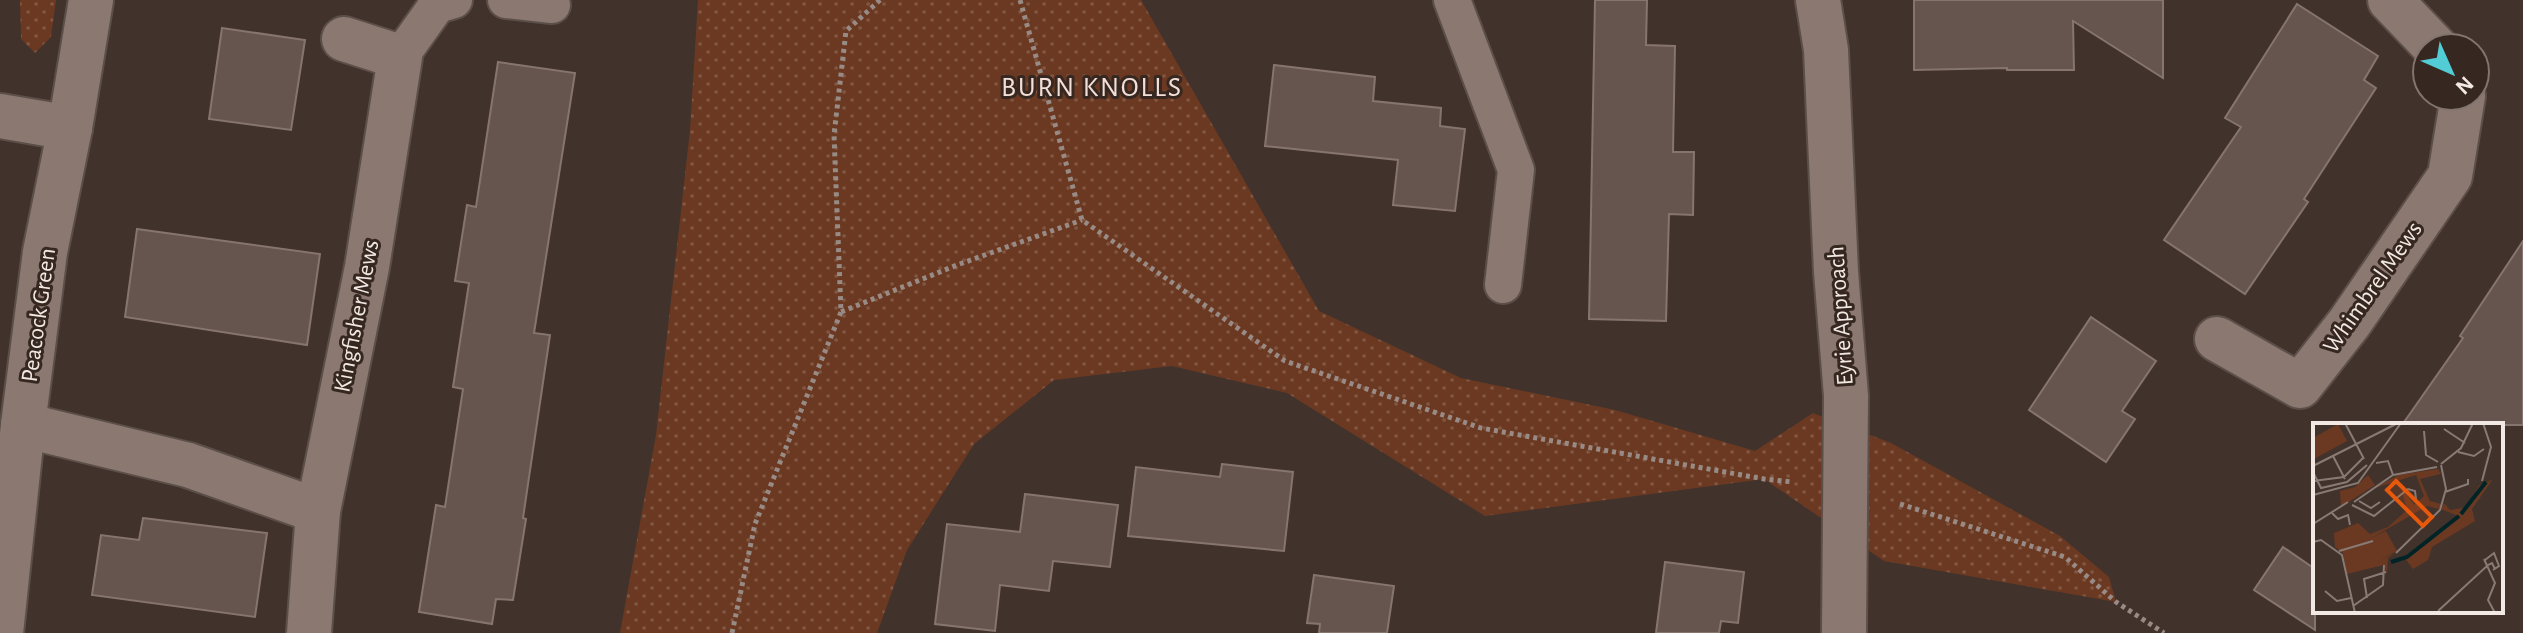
<svg xmlns="http://www.w3.org/2000/svg" width="2523" height="633" viewBox="0 0 2523 633" font-family="'Alegreya Sans',sans-serif">
<style>
.grass{fill:url(#grass-dots)}
.building{fill:#66554e;stroke:#86756e;stroke-width:2}
.lines{fill:none;stroke-linecap:round;stroke-linejoin:round}
.lane-casing{stroke:#5c4f49;stroke-width:40}
.street-casing{stroke:#5c4f49;stroke-width:48}
.path{stroke:#988b85;stroke-width:5;stroke-dasharray:4 4;stroke-linecap:butt}
.lane{stroke:#8a7871;stroke-width:36}
.street{stroke:#8a7871;stroke-width:44}
.labels{text-anchor:middle;stroke-width:6;stroke-linejoin:round;paint-order:stroke}
.street-label{font-size:24px;fill:#f3e9e4;stroke:#362821}
.quarter-label{font-size:28px;letter-spacing:2px;fill:#f3dfd7;stroke:#362821}
.inset-river{fill:none;stroke:#002326;stroke-width:4}
.inset-road{fill:none;stroke:#887b75;stroke-width:2}
.view{fill:#e8590c;fill-opacity:0.15;stroke:#e8590c;stroke-width:4}
.inset-edge{fill:none;stroke:#f3e9e4;stroke-width:4}
</style>
<defs>
<pattern id="grass-dots" width="8" height="8" patternUnits="userSpaceOnUse" patternTransform="scale(2)"><rect width="8" height="8" fill="#6b3922"/><path d="M2 2h.1M6 6h.1" fill="none" stroke="#815642" stroke-width="1.8" stroke-linecap="round"/></pattern>
</defs>
<rect width="100%" height="100%" fill="#41322b"/>
<!-- grass -->
<g class="grass">
<polygon points="20,0 56,0 51,37 35,53 21,39"/>
<polygon points="698,0 1141,0 1319,311 1461,378 1615,410 1755,451 1813,413 1891,443 2060,536 2109,577 2116,602 1884,561 1764,479 1485,516 1287,393 1172,366 1054,380 974,444 907,550 877,633 620,633 656,435 690,130"/>
</g>
<!-- building -->
<g class="building">
<polygon points="1595,0 1647,0 1646,45 1675,46 1673,152 1694,152 1693,215 1669,214 1666,321 1589,319"/>
<polygon points="1914,0 2163,0 2163,78 2073,21 2074,70 2007,70 2007,68 1914,70"/>
<polygon points="2297,4 2378,56 2364,80 2376,88 2304,199 2308,202 2245,294 2164,240 2241,127 2225,118"/>
<polygon points="222,28 305,40 291,130 209,119"/>
<polygon points="498,62 575,73 534,333 550,335 523,518 526,519 513,600 496,599 492,624 419,612 436,505 445,507 463,389 453,387 469,283 455,281 467,205 476,207"/>
<polygon points="1274,65 1375,77 1373,101 1441,108 1440,126 1465,129 1455,211 1393,205 1398,160 1265,146"/>
<polygon points="137,229 320,254 307,345 125,317"/>
<polygon points="2523,241 2523,425 2402,425 2463,338 2460,336"/>
<polygon points="2091,317 2156,361 2122,411 2135,419 2106,462 2029,410"/>
<polygon points="1222,464 1293,472 1284,551 1128,536 1136,467 1220,477"/>
<polygon points="1025,494 1118,505 1110,567 1053,561 1049,591 1000,585 995,631 935,624 947,524 1020,532"/>
<polygon points="143,518 267,533 255,617 92,595 101,535 139,540"/>
<polygon points="2283,547 2315,569 2315,630 2254,590"/>
<polygon points="1665,562 1744,572 1738,623 1721,621 1719,633 1656,633"/>
<polygon points="1314,575 1394,586 1387,633 1319,633 1320,624 1307,623"/>
</g>
<g class="lines">
<!-- lane casing -->
<g class="lane-casing">
<g id="lane">
<polyline points="506,0 552,5"/>
<polyline points="1452,0 1516,170 1503,285"/>
<polyline points="400,57 437,5 454,0"/>
</g>
</g>
<!-- street casing -->
<g class="street-casing">
<g id="street">
<polyline points="1818,0 1826,50 1836,272 1846,396 1844,633"/>
<polyline points="2390,0 2436,48"/>
<polyline points="0,116 70,128"/>
<polyline points="2217,339 2300,386 2350,322 2450,176 2463,96"/>
<polyline points="23,425 188,465 318,511"/>
<polyline points="1,633 23,425 45,252 70,128 91,0"/>
<polyline points="309,633 318,511 367,267 400,57 344,39"/>
</g>
</g>
<!-- path -->
<g class="path">
<polyline points="880,0 846,31 834,135 841,312 957,265 1082,220"/>
<polyline points="1020,0 1082,220 1285,361 1481,428 1764,479 1793,482"/>
<polyline points="1900,504 2065,557 2116,602 2164,633"/>
<polyline points="732,633 755,524 841,312"/>
</g>
<!-- lane -->
<use href="#lane" class="lane"/>
<!-- street -->
<use href="#street" class="street"/>
</g>
<g class="labels">
<!-- street labels -->
<g class="street-label">
<text transform="translate(2372 287) rotate(-55)" y="8">Whimbrel Mews</text>
<text transform="translate(38 315) rotate(-82)" y="8">Peacock Green</text>
<text transform="translate(356 316) rotate(-79)" y="8">Kingfisher Mews</text>
<text transform="translate(1840 316) rotate(-94)" y="8">Eyrie Approach</text>
</g>
<!-- quarter labels -->
<g class="quarter-label">
<text x="1092" y="96">BURN KNOLLS</text>
</g>
</g>
<!-- overview -->
<g transform="translate(2313 423)">
<rect width="190" height="190" fill="#41322b"/>
<path d="M25 1 34 18 1 36 0 15ZM125 46 128 51 107 56 117 78 128 81 126 86 114 83 57 116 69 136 82 130 75 135 74 151 71 142 34 151 30 130 22 124 21 110 45 100 57 111 75 104 94 87 88 64 101 82 111 73 103 52 62 65 85 52ZM55 52 62 62 28 84 27 68 42 64ZM180 56 159 86 162 98 119 124 115 137 100 146 91 134 145 93 128 86 131 80 137 87 150 85 149 91 166 63Z" fill="#6b3922"/>
<path d="M73 108 84 128 69 136 56 116Z" fill="#6b3922"/>
<path class="inset-river" d="M148 91 173 59M78 139 94 134 146 93"/>
<path class="inset-road" d="M32 0 51 36M131 6 152 20M111 8 113 32 125 39M145 29 161 33 171 26M20 33 32 56M63 40 75 38 80 52M128 41 148 25 160 0M0 43 85 0M0 49 8 65 34 59 54 42M0 58 31 54 50 35M169 58 178 24 170 0M132 69 155 61V56M0 72 45 60 88 0M46 78 58 85 67 79M41 79 80 52 124 44M39 82 61 93 95 66 102 68 103 76M19 90 25 96 35 92 37 102M0 101 35 79M0 119 8 117 29 132 42 190M26 128 60 118M83 130 127 87 133 66 128 42M171 136 182 160 175 177 182 190M172 137 181 130 186 143 180 147M12 168 24 178 38 175M54 175 51 156 73 149M40 183 70 162 71 142M125 188 175 142 179 140 182 146"/>
<path class="view" d="M83 58 119 94 110 103 74 67Z"/>
<rect width="190" height="190" class="inset-edge"/>
</g>
<!-- north arrow -->
<g transform="translate(2451 72) rotate(135)"><circle r="38" fill="#362821" stroke="#82756f" stroke-width="2"/>
<path d="M0-6L14 30L0 20L-14 30Z" fill="#52ccd5"/>
<text y="-12" font-size="22" font-weight="bold" text-anchor="middle" fill="#f3e9e4">N</text>
</g>
</svg>
